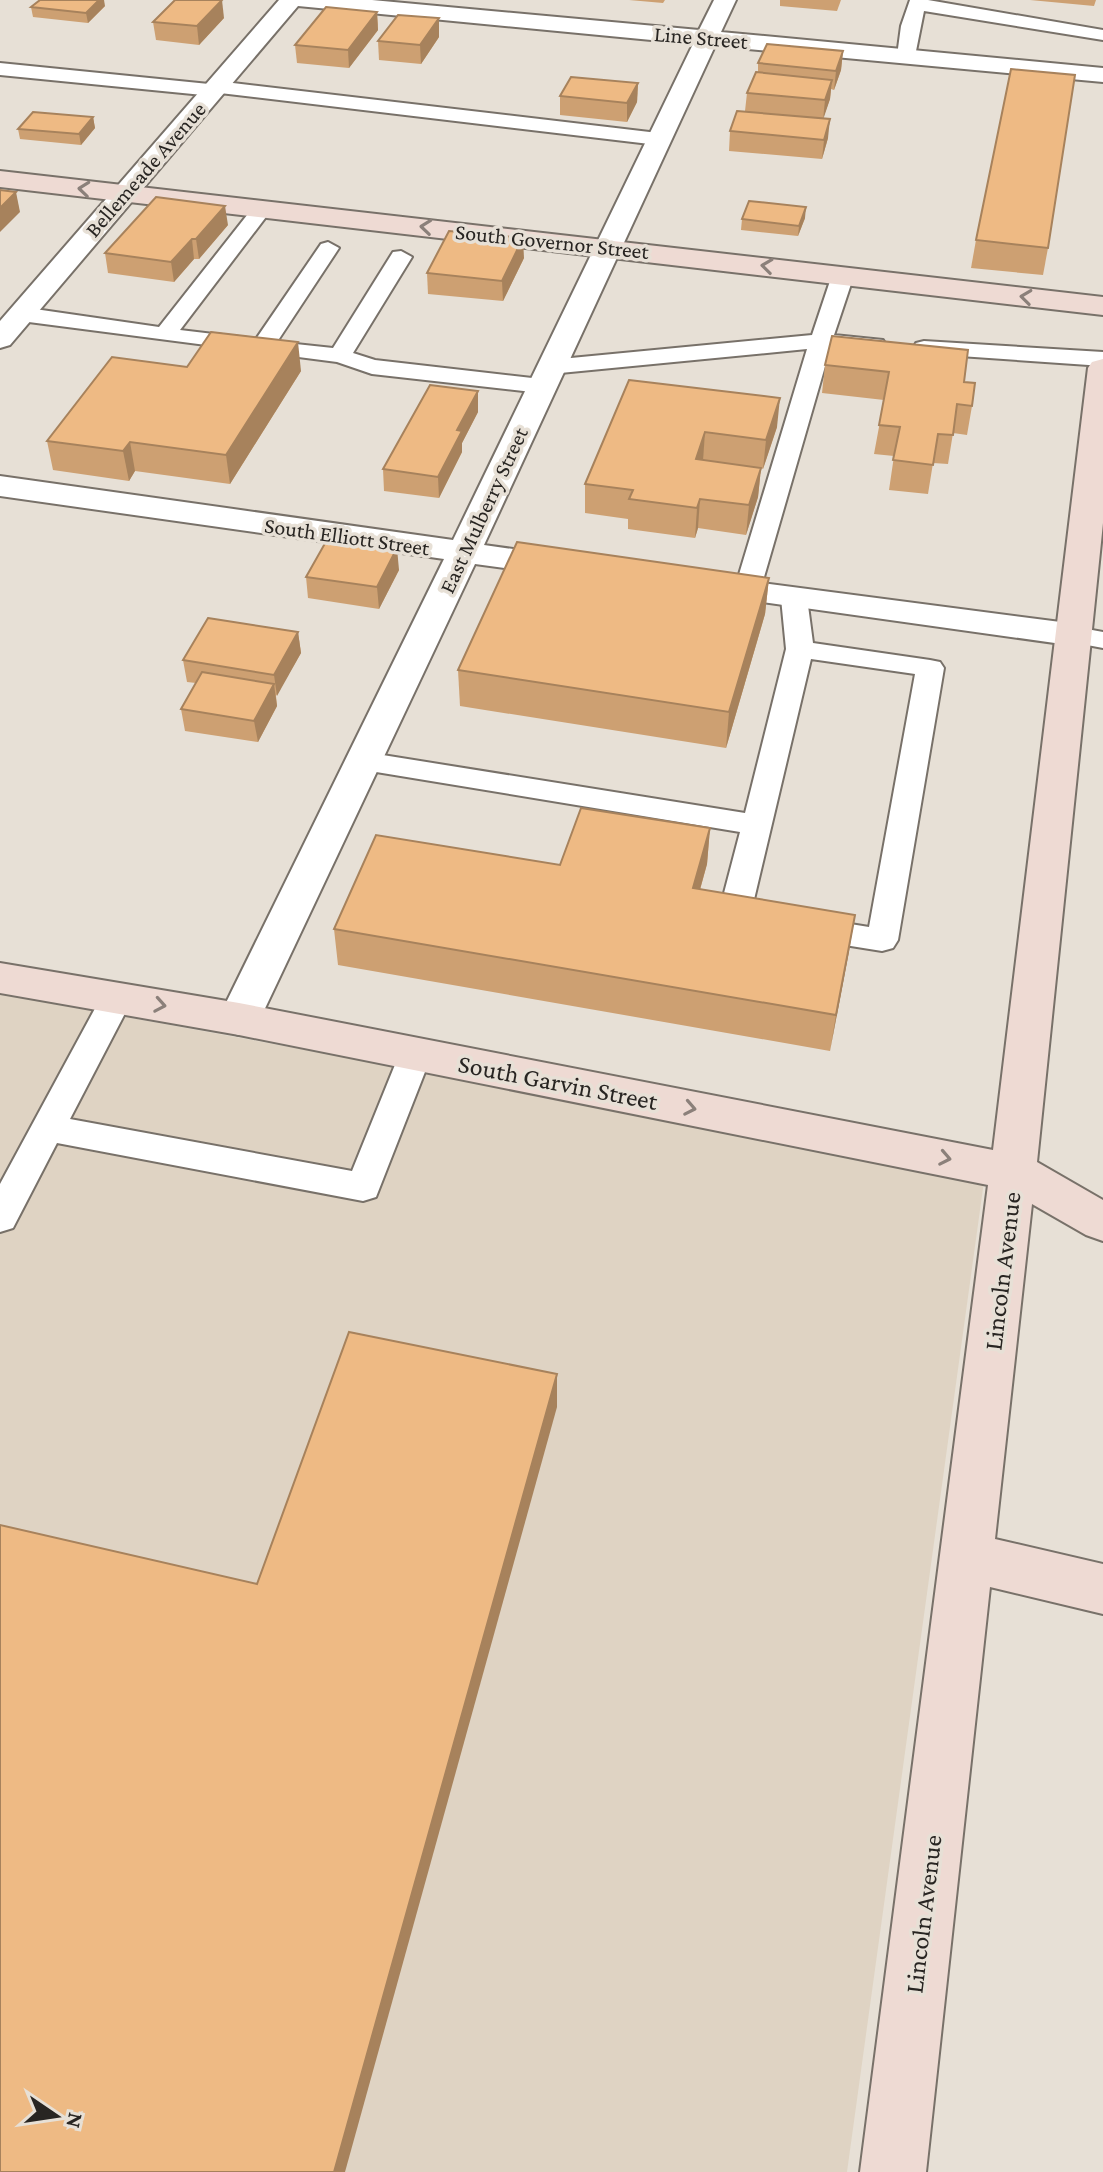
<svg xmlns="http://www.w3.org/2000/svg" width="1103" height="2172" viewBox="0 0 1103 2172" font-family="'Crimson Pro',serif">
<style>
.built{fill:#dfd3c3}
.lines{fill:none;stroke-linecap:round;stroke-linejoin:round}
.lane-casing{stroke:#787169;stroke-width:4}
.street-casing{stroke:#787169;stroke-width:4}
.secondary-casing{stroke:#787169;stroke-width:4}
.lane{fill:#fff;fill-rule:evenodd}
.street{fill:#fff;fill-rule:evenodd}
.secondary{fill:#eedad3;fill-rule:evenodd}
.wall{fill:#cda072}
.shaded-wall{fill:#a7825c}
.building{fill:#eeba84;stroke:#a7825c;stroke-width:2}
.oneway{stroke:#8b807a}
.labels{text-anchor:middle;stroke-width:7;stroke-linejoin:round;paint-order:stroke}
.far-street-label{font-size:22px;fill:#282522;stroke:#e7e0d6}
.street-label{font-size:26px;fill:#282522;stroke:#e7e0d6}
</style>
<rect width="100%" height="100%" fill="#e7e0d6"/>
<!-- built -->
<polygon class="built" points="0,994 985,1174 847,2172 0,2172"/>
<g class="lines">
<!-- lane casing -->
<g class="lane-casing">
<g id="lane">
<polygon points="910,0 928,0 1103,30 1103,40 924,11 915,56 906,61 897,56 901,26"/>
<polygon points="0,63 209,84 216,81 658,133 668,139 658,145 220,93 213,96 0,75"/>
<polygon points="262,203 272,209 180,330 256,339 321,244 328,242 339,248 277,342 333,348 393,252 401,251 412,257 353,353 375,360 541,379 549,381 553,386 549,391 541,393 372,374 337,362 21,321 10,314 21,307 159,327 255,205"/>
<polygon points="843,269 854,275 834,335 883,340 886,345 883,350 830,349 760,591 756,597 738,597 734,591 807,349 550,374 542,372 539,367 542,362 550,360 812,335 832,275"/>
<polygon points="924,341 1103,352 1103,366 916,353 913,348 916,343"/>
<polygon points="794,590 803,592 807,598 813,643 930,660 940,662 944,668 898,940 893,948 882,951 807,939 796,936 791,928 796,920 807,917 869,927 915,674 811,659 752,908 770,912 775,920 770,928 759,931 723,924 718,916 740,832 364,770 354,768 349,761 354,754 364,752 745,813 786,649 781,598 785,592"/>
<polygon points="1076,627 1103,632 1103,648 1066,641 1062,635 1066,629"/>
<polygon points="117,986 129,990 133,998 70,1119 352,1171 403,1045 415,1042 427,1045 432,1054 376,1197 363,1201 57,1143 13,1228 0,1232 0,1184 105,990"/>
</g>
</g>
<!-- street casing -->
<g class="street-casing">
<g id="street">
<polygon points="279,0 372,0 699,30 714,0 736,0 721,32 1103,68 1103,82 715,46 484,545 570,557 582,560 587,567 582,574 570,577 475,564 260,1019 254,1030 239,1035 224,1030 218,1019 444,559 0,496 0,476 453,540 693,44 298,6 10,345 0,348 0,321"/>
<polygon points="709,576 1076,624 1088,628 1094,635 1088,642 1076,646 697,593 692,586 697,579"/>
</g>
</g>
<!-- secondary casing -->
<g class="secondary-casing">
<g id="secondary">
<polygon points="0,171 1103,297 1103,315 0,187"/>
<polygon points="1103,359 1103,523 1037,1162 1103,1200 1103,1241 1086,1235 1032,1204 995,1539 1103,1564 1103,1614 990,1587 926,2172 860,2172 988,1185 239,1035 0,993 0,963 239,1003 993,1150 1088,368 1092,362"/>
</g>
</g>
<!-- lane -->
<use href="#lane" class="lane"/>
<!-- street -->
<use href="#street" class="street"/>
<!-- secondary -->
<use href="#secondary" class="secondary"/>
</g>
<!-- wall -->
<g class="wall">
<polygon points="629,0 665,0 663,3"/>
<polygon points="780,0 841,0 837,11 780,6"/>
<polygon points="1030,0 1096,0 1094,6"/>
<polygon points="105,6 88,23 33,17 31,7"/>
<polygon points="377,12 378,30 349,68 297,63 295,45"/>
<polygon points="224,18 199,45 156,40 153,22"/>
<polygon points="439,37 421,64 379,60 378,41"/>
<polygon points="843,51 841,70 834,90 831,89 830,99 823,118 828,138 822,159 729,151 730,131 745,111 747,93 758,72 758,63"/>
<polygon points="638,83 637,102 627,122 560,115 560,96"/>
<polygon points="93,117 95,128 81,145 20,139 18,129"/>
<polygon points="805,218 798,236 741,230 742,219"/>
<polygon points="228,225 199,259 194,259 174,282 108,273 105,253"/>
<polygon points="976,240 1048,248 1043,275 971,268"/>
<polygon points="524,258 503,301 428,294 427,273"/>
<polygon points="832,336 964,382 972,406 967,435 953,433 948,464 933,463 928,494 889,490 894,456 874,454 884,400 822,393 825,365"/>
<polygon points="187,367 301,371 230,484 135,471 129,481 53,470 47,441"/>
<polygon points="629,380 777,427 763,469 761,468 758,497 746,535 698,528 695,538 628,529 628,519 585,513 585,484"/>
<polygon points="478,391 478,412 462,443 462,452 439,498 384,491 383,469"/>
<polygon points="399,570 379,609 308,598 306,577"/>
<polygon points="769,578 765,614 726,748 460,706 458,670"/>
<polygon points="298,632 301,653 276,696 277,706 258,742 185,731 181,709 196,683 187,682 183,660"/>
<polygon points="710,828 707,864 700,890 849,951 830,1051 338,965 334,929 560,865"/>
</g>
<!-- shaded-wall -->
<g class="shaded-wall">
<polygon points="99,0 104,0 105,6 88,23 86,13"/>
<polygon points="222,0 224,18 199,45 197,26"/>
<polygon points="377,12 378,30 349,68 348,50"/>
<polygon points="439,18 439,37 421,64 420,45"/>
<polygon points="843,51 841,70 834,90 836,71"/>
<polygon points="832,80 830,99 823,120 825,100"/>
<polygon points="638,83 637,102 627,122 627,103"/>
<polygon points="93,117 95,128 81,145 79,134"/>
<polygon points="830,119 828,138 822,159 824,140"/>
<polygon points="16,192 20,212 0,232 0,208"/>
<polygon points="225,206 228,225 199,259 196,239"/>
<polygon points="806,207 805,218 798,236 799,226"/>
<polygon points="523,238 524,258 503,301 502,281"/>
<polygon points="192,239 194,259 174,282 171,262"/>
<polygon points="298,342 301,371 230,484 226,455"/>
<polygon points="478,391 478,412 462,443 462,452 439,498 438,477 457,430"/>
<polygon points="780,398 777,427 763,469 766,440"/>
<polygon points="705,432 703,461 696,459"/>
<polygon points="130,442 135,471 129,481 123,451"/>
<polygon points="761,468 758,497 746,535 749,505"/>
<polygon points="700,499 698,528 695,538 697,508"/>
<polygon points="397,548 399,570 379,609 377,587"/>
<polygon points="769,578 765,614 726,748 729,712"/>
<polygon points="298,632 301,653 277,696 274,675"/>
<polygon points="274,684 277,706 258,742 254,721"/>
<polygon points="710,828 707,864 690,925 693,888"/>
<polygon points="855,915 849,951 830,1051 836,1015"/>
<polygon points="557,1374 557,1407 345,2172 334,2172"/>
</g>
<!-- building -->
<g class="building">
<polygon points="40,0 99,0 86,13 31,7"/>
<polygon points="175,0 222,0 197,26 153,22"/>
<polygon points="326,7 377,12 348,50 295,45"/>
<polygon points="398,15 439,18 420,45 378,41"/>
<polygon points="767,44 843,51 836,71 758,63"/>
<polygon points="1011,69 1075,75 1048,248 976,240"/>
<polygon points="756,72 832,80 825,100 747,93"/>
<polygon points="571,77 638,83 627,103 560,96"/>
<polygon points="737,111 830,119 824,140 730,131"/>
<polygon points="33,112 93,117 79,134 18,129"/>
<polygon points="0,190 16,192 0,208"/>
<polygon points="156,197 225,206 196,239 192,239 171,262 105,253"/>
<polygon points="749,201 806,207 799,226 742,219"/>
<polygon points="449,231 523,238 502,281 427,273"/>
<polygon points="211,332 298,342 226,455 130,442 123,451 47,441 112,357 187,367"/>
<polygon points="832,336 968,350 964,382 975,383 972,406 957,404 953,435 938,434 933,465 893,460 900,427 879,425 889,372 825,365"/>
<polygon points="629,380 780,398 766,440 705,432 696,459 761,468 749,505 700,499 697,508 629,499 633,490 585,484"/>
<polygon points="430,385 478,391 457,430 462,431 438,477 383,469"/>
<polygon points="328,538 397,548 377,587 306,577"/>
<polygon points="517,542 769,578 729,712 458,670"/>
<polygon points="208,618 298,632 274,675 183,660"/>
<polygon points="202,672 274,684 254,721 181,709"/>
<polygon points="581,808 710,828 693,888 855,915 836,1015 334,929 376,835 560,865"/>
<polygon points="349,1332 557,1374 334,2172 0,2172 0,1525 257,1584"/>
</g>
<!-- one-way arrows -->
<defs><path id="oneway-chevron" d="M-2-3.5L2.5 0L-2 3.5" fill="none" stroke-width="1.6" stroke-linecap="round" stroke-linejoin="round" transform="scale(2)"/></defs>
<g class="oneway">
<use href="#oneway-chevron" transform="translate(84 189) rotate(-174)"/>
<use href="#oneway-chevron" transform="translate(426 227) rotate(-174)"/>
<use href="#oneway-chevron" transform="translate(767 266) rotate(-173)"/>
<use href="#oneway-chevron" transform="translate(1026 297) rotate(-173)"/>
<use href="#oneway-chevron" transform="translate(160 1005) rotate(10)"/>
<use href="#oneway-chevron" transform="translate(690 1108) rotate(11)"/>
<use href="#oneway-chevron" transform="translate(945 1158) rotate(11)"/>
</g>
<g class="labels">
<!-- far-street labels -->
<g class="far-street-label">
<text transform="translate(701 37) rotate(5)" y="8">Line Street</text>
<text transform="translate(145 169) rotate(-49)" y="8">Bellemeade Avenue</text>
<text transform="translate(552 241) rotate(6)" y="8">South Governor Street</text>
<text transform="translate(483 510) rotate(-65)" y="8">East Mulberry Street</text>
<text transform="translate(347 536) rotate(8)" y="8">South Elliott Street</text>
</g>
<!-- street labels -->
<g class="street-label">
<text transform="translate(558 1082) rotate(11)" y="9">South Garvin Street</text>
<text transform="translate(1002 1271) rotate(-83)" y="9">Lincoln Avenue</text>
<text transform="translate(923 1914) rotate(-83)" y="9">Lincoln Avenue</text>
</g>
</g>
<!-- north arrow -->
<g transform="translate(56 2116) rotate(103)" stroke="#e7e0d6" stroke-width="6" paint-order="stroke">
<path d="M0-6L14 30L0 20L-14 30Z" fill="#282522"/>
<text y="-12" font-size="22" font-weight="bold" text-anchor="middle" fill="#282522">N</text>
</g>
</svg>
